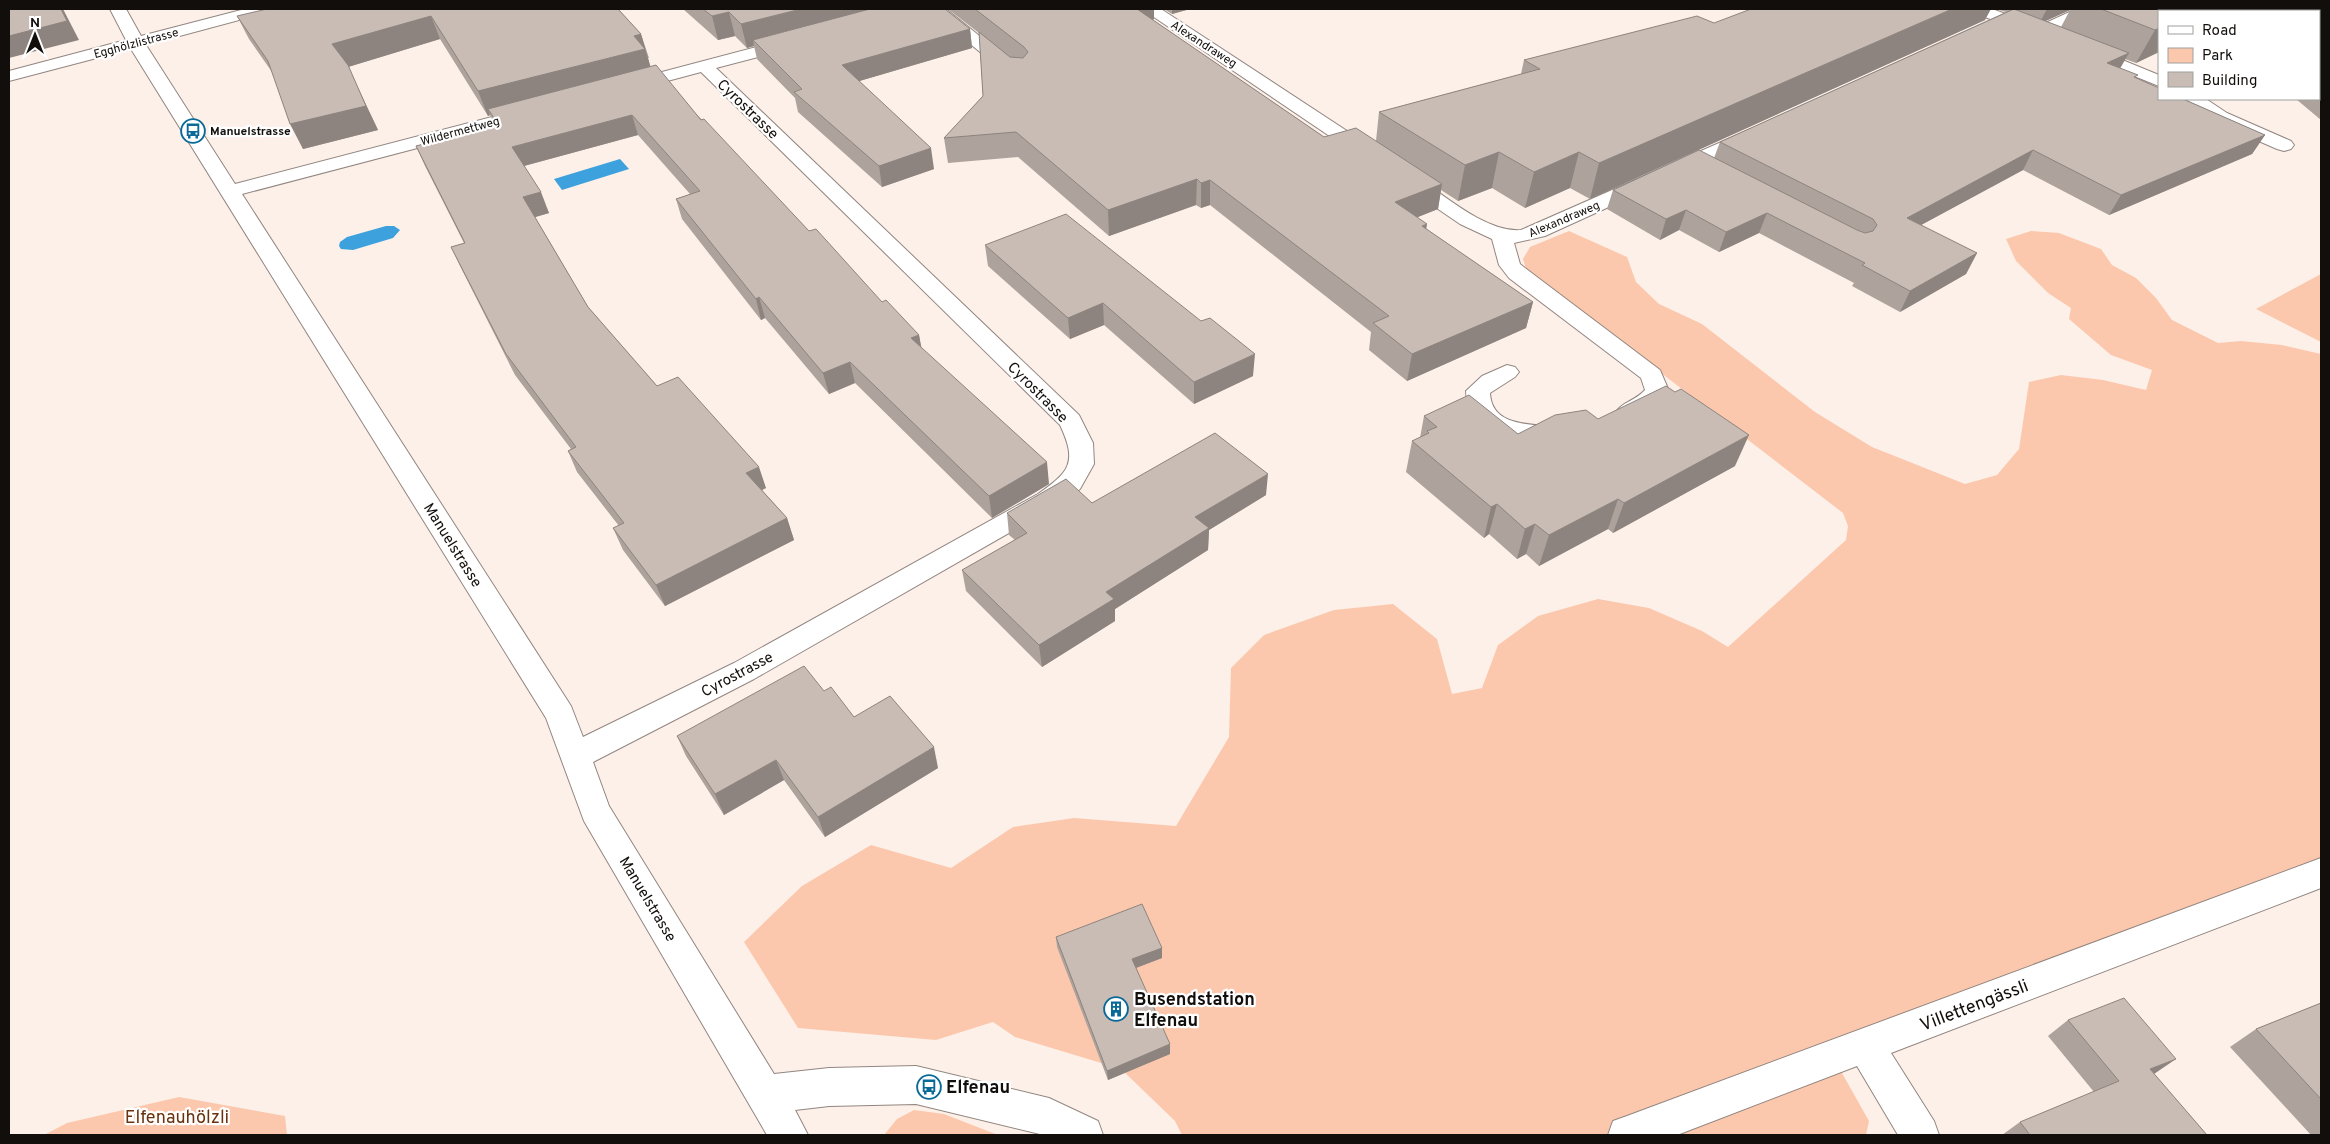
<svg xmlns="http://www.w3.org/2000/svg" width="2330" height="1144" viewBox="0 0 2330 1144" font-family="Overpass,sans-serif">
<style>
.green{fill:#fcc8ad}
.water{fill:#3ca1dc}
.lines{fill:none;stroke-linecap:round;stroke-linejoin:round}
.minor-casing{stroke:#928680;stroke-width:2}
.minor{fill:#fff;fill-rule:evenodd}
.wall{fill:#ada29c;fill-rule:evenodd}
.shaded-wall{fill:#8d847f}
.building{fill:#c9bcb5;stroke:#8d847f}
.labels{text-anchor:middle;stroke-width:4.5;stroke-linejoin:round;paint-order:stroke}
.far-street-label{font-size:12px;fill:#120e0c;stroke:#fff}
.far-poi-label{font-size:12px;font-weight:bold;fill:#120e0c;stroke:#fff;text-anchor:start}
.street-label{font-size:15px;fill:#120e0c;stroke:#fff}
.near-poi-label{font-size:18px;font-weight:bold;fill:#120e0c;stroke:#fff;text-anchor:start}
.near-street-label{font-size:18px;fill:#120e0c;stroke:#fff}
.near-park-label{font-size:18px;fill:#6b320d;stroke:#fff}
</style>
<rect width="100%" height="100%" fill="#fdf0e9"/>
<!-- green -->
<g class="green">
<polygon points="1569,231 1627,257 1636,282 1659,304 1702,324 1815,412 1872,447 1965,484 1997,475 2019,449 2029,382 2061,375 2103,380 2146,390 2152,370 2111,355 2069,319 2071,308 2048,293 2016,261 2006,239 2031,231 2059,233 2101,249 2112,265 2136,278 2156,298 2172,320 2218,343 2241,341 2282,345 2321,354 2321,862 1829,1050 1869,1121 1866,1135 1182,1135 1175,1121 1121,1069 1015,1037 993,1022 936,1040 798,1028 744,942 802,886 871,845 951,868 1013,827 1074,818 1176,826 1229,737 1231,668 1264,635 1334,610 1393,604 1437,639 1452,694 1482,688 1498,645 1538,616 1598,599 1649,608 1702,631 1728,647 1846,540 1848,526 1843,513 1526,269 1523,259 1530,247"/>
<polygon points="2321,274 2321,342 2256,309"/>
<polygon points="179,1097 285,1116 287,1135 44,1135 67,1123"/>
<polygon points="914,1110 944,1114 998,1135 884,1135 897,1119"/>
</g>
<!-- water -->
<g class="water">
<polygon points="620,159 629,169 562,190 554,179"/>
<polygon points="386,226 394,226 400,230 393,238 353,250 341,249 339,246 340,242 347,237"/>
</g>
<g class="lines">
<!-- minor casing -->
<g class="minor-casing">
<g id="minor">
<path d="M110 9H126L141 36 245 9H271L269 12 146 45 235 184 530 107 536 109 539 113 536 117 242 194 571 706 583 737 734 663 1038 494C1069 472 1078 463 1060 425L701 72 630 91 624 90 621 86 624 82 791 38 797 39 799 43 797 47 716 68 1079 415 1093 443 1094 464 1080 489 1056 506 754 679 593 762 609 806 774 1074 829 1068 916 1066 1049 1098 1098 1121 1103 1135H1044L916 1104 829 1106 795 1110 808 1135H767L584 821 546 718 131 49 9 81V71L126 40Z"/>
<polygon points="928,9 946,9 1018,67 1015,71 1003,71"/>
<polygon points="1142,9 1161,9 1376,150 1379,154 1376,158 1369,160 1362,158"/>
<polygon points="1969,9 1992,9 2039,26 2076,9 2097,9 2095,12 2040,37 1971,12"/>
<polygon points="2088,46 2159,75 2159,86 2082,55 2079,51 2082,47"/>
<polygon points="2186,99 2206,99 2227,113 2291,141 2294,145 2291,149 2284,151 2277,149 2213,121"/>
<path d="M1751 129 1758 131 1760 135 1758 139 1545 236 1514 243 1520 264 1525 268 1660 370 1669 391C1658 408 1640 423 1619 418L1616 412C1622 402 1635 401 1645 390L1641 378 1509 278 1499 265 1492 239 1460 224 1400 183 1397 179 1400 175 1407 173 1414 175C1443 194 1486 233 1521 230Z"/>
<path d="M1507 365 1515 367 1519 372 1515 377 1490 393C1492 432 1542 422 1568 429L1571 435 1568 441C1533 450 1466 435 1466 391L1482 376Z"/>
<polygon points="2321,858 2321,888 1891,1053 1934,1121 1939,1135 1898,1135 1857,1066 1677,1135 1608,1135 1613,1121 1627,1116"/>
</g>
</g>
<!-- minor -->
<use href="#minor" class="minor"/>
</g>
<!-- wall -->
<g class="wall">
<polygon points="618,9 641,34 649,58 648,58 650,66 809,231 882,302 919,335 921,347 1049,484 992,518 855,383 829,394 765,318 761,320 682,219 676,199 690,194 638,135 524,166 549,213 535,217 588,307 657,386 766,488 762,490 787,518 794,540 665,606 623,550 613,528 619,526 577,472 568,451 571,449 515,375 461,268 451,247 464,243 425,166 416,146 495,125 490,115 488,116 440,39 348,67 378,130 303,149 272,72 249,39 237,16"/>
<polygon points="683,9 945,9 970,29 972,48 859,81 934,169 882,187 798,112 795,98 757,59 754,46 747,48 735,36 718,40"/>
<polygon points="948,9 1154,9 1154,19 1153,20 1324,137 1376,141 1379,112 1521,74 1524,60 1714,23 1985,20 1590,199 1570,188 1525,208 1492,188 1458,201 1441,190 1438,209 1417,217 1426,229 1533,302 1526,328 1407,381 1369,350 1371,332 1210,205 1201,208 1196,205 1109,236 1018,157 948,163 944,138 983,96 979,33"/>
<polygon points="1164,9 1190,9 1172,14"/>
<path d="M1996 9H2225L2223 11H2159V52L2136 63 2125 59 2120 68 2136 78 2265 135 2252 154 2109 215 2023 170 1921 225 1977 253 1966 274 1900 312 1852 286 1854 283 1759 233 1719 252 1679 230 1660 240 1607 209 1613 190 1714 158 1720 142 2006 12ZM2070 10 2061 27 2045 21Z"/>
<polygon points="2319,33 2321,33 2321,120 2296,99 2319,99"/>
<polygon points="985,245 1253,376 1194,404 1104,325 1070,339 988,266"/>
<polygon points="1424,416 1518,434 1598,419 1735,466 1613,533 1608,529 1539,566 1526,554 1517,559 1489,534 1484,538 1406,472 1412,441 1420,438"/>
<polygon points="1266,495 1209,530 1208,550 1115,609 1115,621 1042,667 966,591 962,570 1015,540 1009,535 1007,513 1092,503"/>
<polygon points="824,691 854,717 938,768 825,837 784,780 724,815 686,756 677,736"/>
<polygon points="1056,937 1162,948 1162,958 1136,968 1170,1054 1108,1080 1057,947"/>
<polygon points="2321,1003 2321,1135 2311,1135 2230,1047 2256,1029"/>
<polygon points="2068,1020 2154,1074 2207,1135 2002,1135 2020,1122 2094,1092 2048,1036"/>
</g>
<!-- shaded-wall -->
<g class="shaded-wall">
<polygon points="61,9 63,9 79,40 9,58 9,36"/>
<polygon points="801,9 895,9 753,40 754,46 747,48 741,24"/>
<polygon points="1129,9 1154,9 1154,19 1129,26"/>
<polygon points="1172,9 1190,9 1172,14"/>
<polygon points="1952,9 1991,9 1985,20 1590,199 1599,163"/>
<polygon points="2047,9 2070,9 2070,10 2039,24"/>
<polygon points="2199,9 2225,9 2223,11 2194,11"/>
<polygon points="729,12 735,36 718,40 712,16"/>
<polygon points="431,16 440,39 348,67 378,130 303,149 290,124 332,44"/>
<polygon points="2159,28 2159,52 2136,63 2155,30"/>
<polygon points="970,29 972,48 846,85 842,65"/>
<polygon points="641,34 652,72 488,109 490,115 488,116 478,91"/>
<polygon points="2129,53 2118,72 2107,63"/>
<polygon points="632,115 638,135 520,167 512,147"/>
<polygon points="2265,135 2252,154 2109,215 2121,195"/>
<polygon points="931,148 934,169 882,187 879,166"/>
<polygon points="2033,150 2023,170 1897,238 1907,218"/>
<polygon points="1499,152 1492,188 1458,201 1465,165"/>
<polygon points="1579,152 1570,188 1525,208 1534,172"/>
<polygon points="1197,179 1196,205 1109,236 1108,210"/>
<polygon points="1210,180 1210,205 1201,208 1201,183"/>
<polygon points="1442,184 1438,209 1391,228 1395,202"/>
<polygon points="541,192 549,213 532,218 523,197"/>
<polygon points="1686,210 1679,230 1660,240 1666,219"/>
<polygon points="1767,213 1759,233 1719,252 1726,232"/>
<polygon points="1427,224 1423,250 1422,226"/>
<polygon points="1977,253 1966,274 1900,312 1910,291"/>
<polygon points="759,297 765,318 761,320 756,299"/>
<polygon points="1533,302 1526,328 1407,381 1412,354"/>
<polygon points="1103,303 1104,325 1070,339 1068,318"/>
<polygon points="919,335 923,356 911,338"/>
<polygon points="1255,354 1253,376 1194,404 1194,382"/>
<polygon points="850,362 855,383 829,394 823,373"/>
<polygon points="1749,435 1735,466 1613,533 1624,503"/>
<polygon points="1047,462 1049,484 992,518 989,496"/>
<polygon points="759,467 766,488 753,494 746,473"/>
<polygon points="1268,474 1266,495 1209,530 1208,550 1115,609 1115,621 1042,667 1039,645 1106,592 1195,517"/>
<polygon points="1618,499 1608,529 1539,566 1549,535"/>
<polygon points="1497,504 1489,534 1484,538 1491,507"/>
<polygon points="787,518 794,540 665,606 656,585"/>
<polygon points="1535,524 1526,554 1517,559 1525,529"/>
<polygon points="934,747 938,768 825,837 818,817"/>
<polygon points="776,760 784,780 724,815 715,794"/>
<polygon points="1162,948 1162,958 1133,969 1132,959"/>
<polygon points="1170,1044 1170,1054 1108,1080 1107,1071"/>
<polygon points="2176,1059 2154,1074 2150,1069"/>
</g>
<!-- building -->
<g class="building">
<polygon points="9,9 61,9 67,21 9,36"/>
<polygon points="267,9 618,9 641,34 634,36 645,49 478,91 431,16 332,44 348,65 366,106 290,124 268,61 237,16"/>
<polygon points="703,9 801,9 741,24 729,12 712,16"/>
<polygon points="870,9 945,9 970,29 842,65 931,148 879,166 794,92 802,89 753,40"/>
<polygon points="975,9 1137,9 1324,137 1356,128 1442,184 1395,202 1427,224 1422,226 1533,302 1412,354 1373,323 1389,316 1210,180 1201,183 1197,179 1108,210 1016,132 944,138 983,96 979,32 1010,57 1023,58 1028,52 1024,47"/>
<polygon points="1751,9 1952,9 1599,163 1579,152 1534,172 1499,152 1465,165 1379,112 1540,69 1524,60 1697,16 1714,23"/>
<polygon points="2014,9 2129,53 2107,63 2138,75 2134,77 2159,88 2159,99 2183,99 2265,135 2121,195 2033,150 1907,218 1977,253 1910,291 1862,265 1865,263 1767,213 1726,232 1686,210 1666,219 1613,190 1699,150 1857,230 1865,233 1873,231 1877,225 1873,219 1720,142"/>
<polygon points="2101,9 2199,9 2194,11 2159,11 2159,28 2155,30"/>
<polygon points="2319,33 2321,33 2321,65 2319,63"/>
<polygon points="656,65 701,120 704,119 809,231 816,229 882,302 886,300 919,335 911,338 1047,462 989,496 850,362 823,373 759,297 756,299 676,199 700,191 632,115 512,147 541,192 523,197 588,307 657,386 678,377 759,467 746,473 787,518 656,585 613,528 624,523 568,451 576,447 506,354 451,247 465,243 416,146 498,124 488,109"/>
<polygon points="1066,214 1201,321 1210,318 1255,354 1194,382 1103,303 1068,318 985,245"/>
<polygon points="1666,386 1675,392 1681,389 1749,435 1624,503 1618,499 1549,535 1535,524 1525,529 1497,504 1491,507 1412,441 1429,433 1427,431 1437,427 1424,416 1469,395 1518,434 1555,415 1586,410 1598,419"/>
<polygon points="1215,433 1268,474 1195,517 1209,528 1106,592 1114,599 1039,645 962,570 1027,533 1007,513 1066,479 1092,503"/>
<polygon points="804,666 824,691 831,687 854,717 890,696 934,747 818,817 776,760 715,794 677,736"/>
<polygon points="1142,904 1162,948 1132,959 1170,1044 1107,1071 1056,937"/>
<polygon points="2124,998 2176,1059 2150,1069 2207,1135 2030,1135 2020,1122 2119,1081 2068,1020"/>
<polygon points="2321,1003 2321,1099 2256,1029"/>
</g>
<!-- icons -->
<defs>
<g id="bus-ring" transform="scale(1.25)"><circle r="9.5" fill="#fff" stroke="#096a98" stroke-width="1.5"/><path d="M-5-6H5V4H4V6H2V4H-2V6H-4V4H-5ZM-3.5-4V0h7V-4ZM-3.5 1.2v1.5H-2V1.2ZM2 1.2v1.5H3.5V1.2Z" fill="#096a98"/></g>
<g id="building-ring" transform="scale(1.25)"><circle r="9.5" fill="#fff" stroke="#096a98" stroke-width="1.5"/><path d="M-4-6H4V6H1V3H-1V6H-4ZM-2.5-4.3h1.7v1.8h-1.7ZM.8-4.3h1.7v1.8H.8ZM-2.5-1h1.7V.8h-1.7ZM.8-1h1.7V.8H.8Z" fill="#096a98"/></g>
</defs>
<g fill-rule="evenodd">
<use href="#bus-ring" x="193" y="131"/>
<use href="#building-ring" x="1116" y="1009"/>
<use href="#bus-ring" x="929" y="1087"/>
</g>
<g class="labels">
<!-- far-street labels -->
<g class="far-street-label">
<text transform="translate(136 43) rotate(-15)" y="4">Egghölzlistrasse</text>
<text transform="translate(1204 44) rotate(33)" y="4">Alexandraweg</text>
<text transform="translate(460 131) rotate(-15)" y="4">Wildermettweg</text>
<text transform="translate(1564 219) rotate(-23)" y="4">Alexandraweg</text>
</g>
<!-- far-poi labels -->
<g class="far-poi-label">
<text x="210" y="135">Manuelstrasse</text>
</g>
<!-- street labels -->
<g class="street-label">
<text transform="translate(748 109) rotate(44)" y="5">Cyrostrasse</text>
<text transform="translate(1038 392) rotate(45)" y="5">Cyrostrasse</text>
<text transform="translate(453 545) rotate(58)" y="5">Manuelstrasse</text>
<text transform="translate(737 674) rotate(-28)" y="5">Cyrostrasse</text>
<text transform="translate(648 899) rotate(59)" y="5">Manuelstrasse</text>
</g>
<!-- near-poi labels -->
<g class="near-poi-label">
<text x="1134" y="1005">Busendstation<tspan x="1134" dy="21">Elfenau</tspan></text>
<text x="946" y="1093">Elfenau</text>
</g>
<!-- near-street labels -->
<g class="near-street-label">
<text transform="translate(1974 1005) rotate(-21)" y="6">Villettengässli</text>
</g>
<!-- near-park labels -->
<g class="near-park-label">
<text x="177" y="1123">Elfenauhölzli</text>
</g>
</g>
<!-- border -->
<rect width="2330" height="1144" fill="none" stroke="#120e0c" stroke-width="20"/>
<!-- legend -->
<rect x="2158" y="10" width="162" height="90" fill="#ffffff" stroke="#a09f9e"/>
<rect x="2168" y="26" width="25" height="8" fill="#ffffff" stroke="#a09f9e"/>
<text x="2202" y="35" font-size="15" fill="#120e0c">Road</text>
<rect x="2168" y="48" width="25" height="15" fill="#fcc8ad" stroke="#a09f9e"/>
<text x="2202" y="60" font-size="15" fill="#120e0c">Park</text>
<rect x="2168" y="72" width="25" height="15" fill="#c9bcb5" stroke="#a09f9e"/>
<text x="2202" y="85" font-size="15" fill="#120e0c">Building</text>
<!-- north arrow -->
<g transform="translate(35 35)" stroke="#ffffff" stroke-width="4" paint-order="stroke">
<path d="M0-4L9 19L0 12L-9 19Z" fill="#120e0c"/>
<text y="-8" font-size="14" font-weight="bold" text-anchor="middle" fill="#120e0c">N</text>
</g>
</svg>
